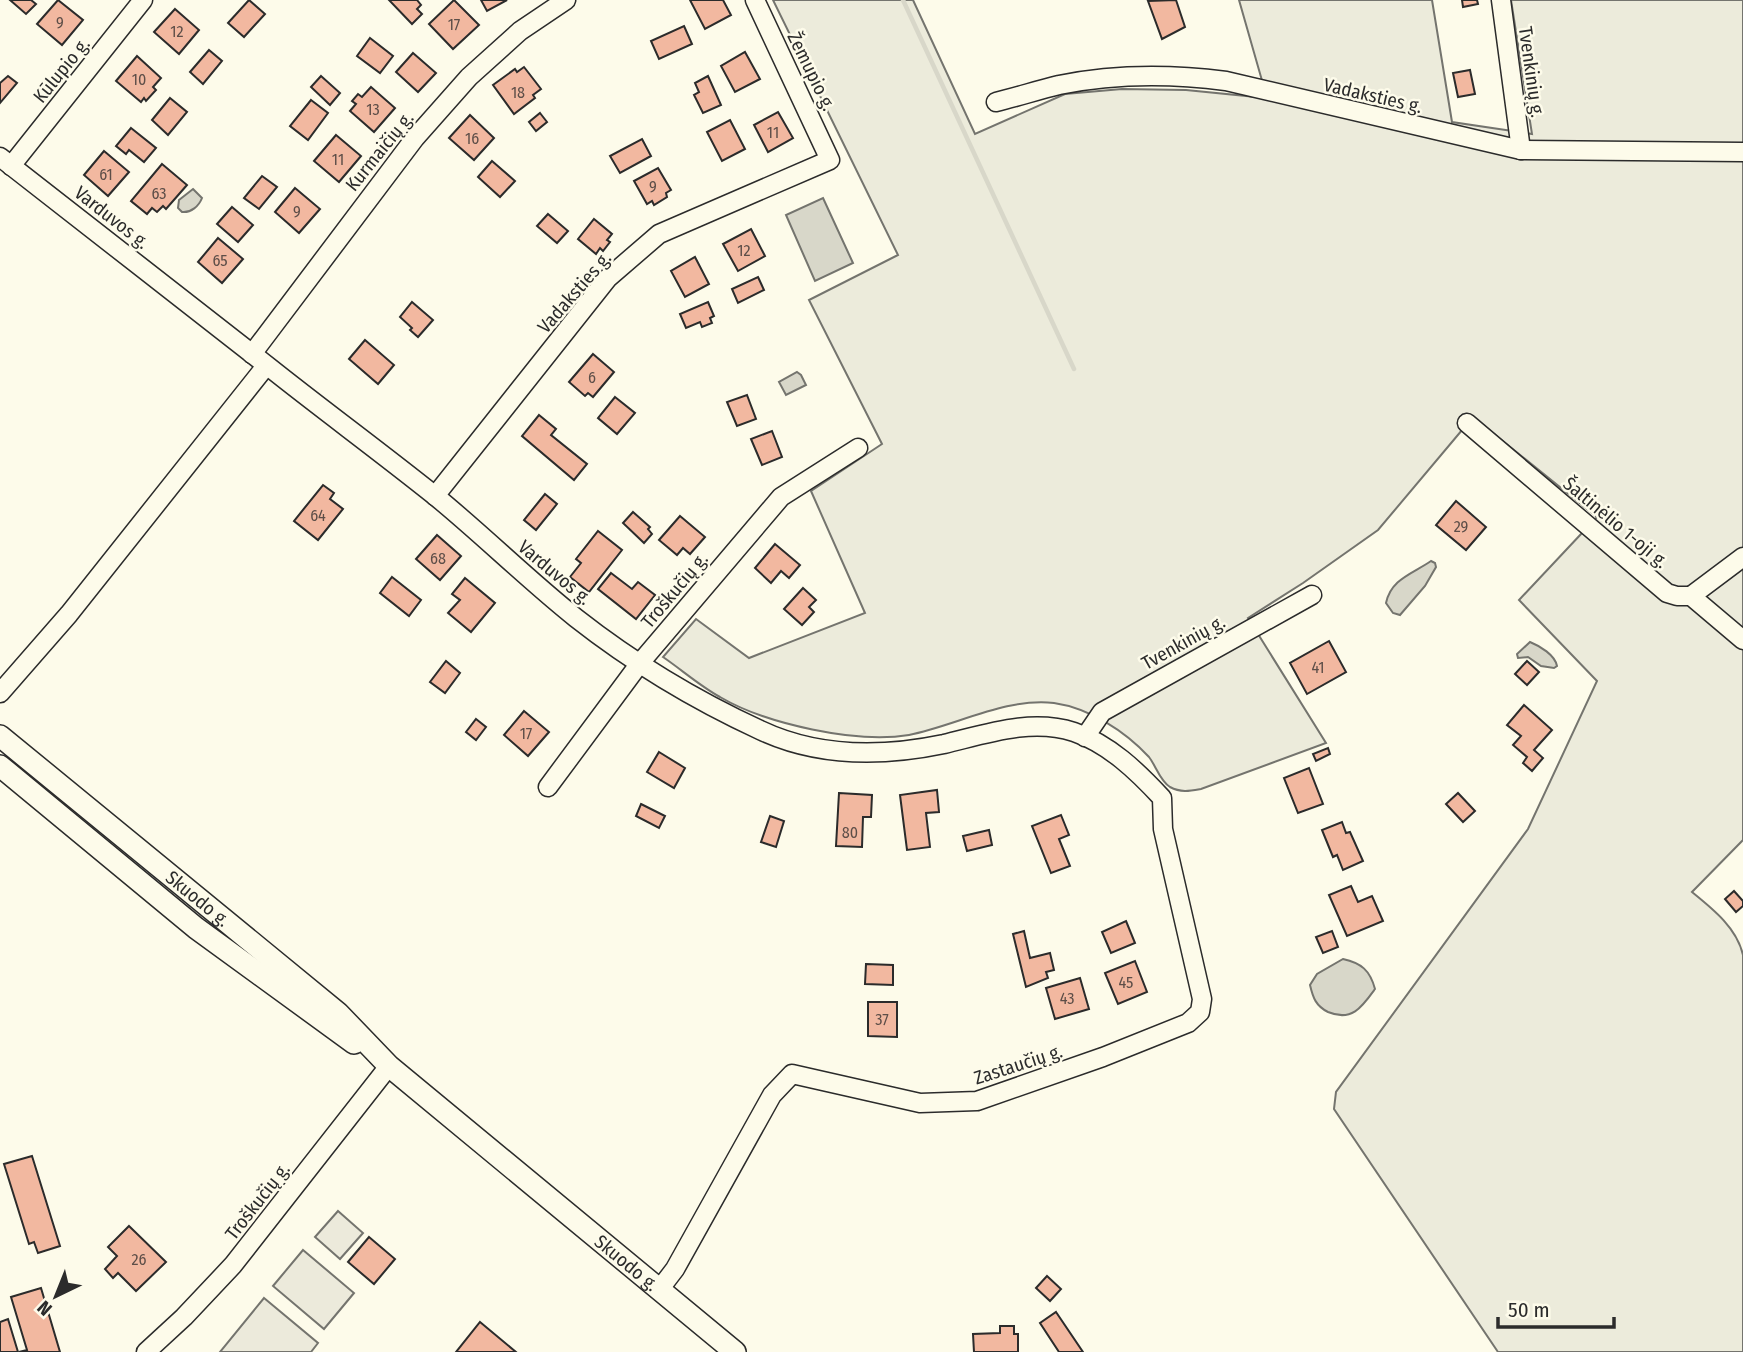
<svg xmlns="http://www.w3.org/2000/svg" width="1743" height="1352" viewBox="0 0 1743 1352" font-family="'Fira Sans Condensed',sans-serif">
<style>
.green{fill:#ecebdb;stroke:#74746e;stroke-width:2}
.parking{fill:#eceadb;stroke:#74746e;stroke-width:2}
.water{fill:#d8d7c9;stroke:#74746e;stroke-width:2}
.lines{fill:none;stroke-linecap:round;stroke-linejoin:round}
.stream{stroke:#d8d7c9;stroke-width:4.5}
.building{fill:#f2b8a0;stroke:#2b2b2b;stroke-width:2}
.minor-casing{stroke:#2b2b2b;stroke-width:21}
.major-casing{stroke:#2b2b2b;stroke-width:24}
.minor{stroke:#fdfbea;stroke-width:18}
.major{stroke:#fdfbea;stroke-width:21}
.labels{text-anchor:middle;stroke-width:5;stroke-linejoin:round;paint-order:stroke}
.number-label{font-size:16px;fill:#5d4e48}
.street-label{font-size:19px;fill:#2b2b2b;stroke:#fdfbea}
</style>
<rect width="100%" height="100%" fill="#fdfbea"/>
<!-- green -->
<path class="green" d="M773 0H913L975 134 1065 94 1122 89 1186 90 1267 98 1239 0H1432L1452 122 1532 134 1511 0H1743V840L1692 892C1713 909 1737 928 1743 955V1352H1498L1334 1109 1336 1092 1528 829 1597 681 1519 600 1597 517 1473 417 1378 530 1303 583 1248 618 1326 743 1201 789C1190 791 1181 793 1170 787 1160 781 1156 766 1149 757 1125 731 1089 708 1054 703 1007 697 955 726 909 735 857 744 766 724 720 697 700 686 682 670 663 657L696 619 749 658 865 613 811 491 882 444 809 300 898 255Z"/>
<!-- parking -->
<g class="parking">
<polygon points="338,1211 363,1233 340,1259 315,1237"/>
<polygon points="303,1250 354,1293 324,1329 273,1286"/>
<polygon points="264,1298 318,1343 311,1352 220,1352"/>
</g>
<!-- water -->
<g class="water">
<path d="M193 189 202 198C199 206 191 213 182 212L178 208 179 200Z"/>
<polygon points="823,198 853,263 815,281 786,215"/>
<polygon points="797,372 801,375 806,385 786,395 779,382"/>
<path d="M1431 561 1435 563 1436 567 1425 586 1400 615 1393 613 1386 603C1391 579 1412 574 1431 561Z"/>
<path d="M1530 642C1540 646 1555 655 1557 666L1554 668 1541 666 1528 657 1518 658 1517 654Z"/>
<path d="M1343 959C1361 963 1370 970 1375 989 1362 1007 1352 1022 1328 1012 1316 1006 1313 998 1310 985L1317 974Z"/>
</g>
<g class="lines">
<!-- stream -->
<polyline class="stream" points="903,0 1074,369"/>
</g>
<!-- building -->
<g class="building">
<polygon points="10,0 31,0 36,4 26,14"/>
<polygon points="58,0 83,20 62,45 37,24"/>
<polygon points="249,0 265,14 244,37 228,23"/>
<polygon points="389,0 417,0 421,5 417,9 422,14 412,24"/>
<polygon points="454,0 479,25 453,49 429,24"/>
<polygon points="481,0 507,0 487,11"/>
<polygon points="690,0 723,0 731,15 705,29"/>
<polygon points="1176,0 1185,27 1162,39 1148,1"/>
<polygon points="1462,0 1477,0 1478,4 1463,7"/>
<polygon points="175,9 199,30 179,54 154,32"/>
<polygon points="684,26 692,44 659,59 651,41"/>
<polygon points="370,38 393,56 380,73 357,56"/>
<polygon points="209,50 222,61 203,84 190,72"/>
<polygon points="745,52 760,79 735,92 721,66"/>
<polygon points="413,53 436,73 418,92 396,72"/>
<polygon points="137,56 161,78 153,87 156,90 146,101 144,98 141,102 116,81"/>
<polygon points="524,67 541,89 533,95 535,98 514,114 493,85 515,69 517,72"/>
<polygon points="1470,70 1475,94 1458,97 1453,73"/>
<polygon points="8,76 17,83 0,103 0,83"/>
<polygon points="321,76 340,93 330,105 311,87"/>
<polygon points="708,76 721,105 703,113 694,95 699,92 695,83"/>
<polygon points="371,87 395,108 374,132 350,111 356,104 352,101 358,94 362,97"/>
<polygon points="170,98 187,112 168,135 152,120"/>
<polygon points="311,100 328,113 308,140 290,126"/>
<polygon points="778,112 793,138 768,152 754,125"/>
<polygon points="540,113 547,122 536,131 529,122"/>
<polygon points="470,115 494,138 474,160 449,138"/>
<polygon points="730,120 745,149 722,161 707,132"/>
<polygon points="131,128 156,148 144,162 129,150 126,154 116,146"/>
<polygon points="336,135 361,156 339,182 314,161"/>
<polygon points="642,139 651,156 620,173 610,156"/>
<polygon points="104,151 129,172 108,196 84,175"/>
<polygon points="492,161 515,181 500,197 478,177"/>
<polygon points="162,164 187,185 166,209 163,206 157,212 152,208 147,214 131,201"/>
<polygon points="658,168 671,190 666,193 667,197 654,205 652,201 647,204 634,181"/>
<polygon points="262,176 277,187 259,209 244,198"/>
<polygon points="295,188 320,209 299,233 275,212"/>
<polygon points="232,207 253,225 238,242 217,224"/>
<polygon points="548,214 568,231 557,243 537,226"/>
<polygon points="594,219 612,234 607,240 610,242 603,251 600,248 596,254 578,239"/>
<polygon points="751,229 765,256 738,271 723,244"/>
<polygon points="218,238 243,259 222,283 198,262"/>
<polygon points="695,257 709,284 685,297 671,271"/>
<polygon points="758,277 764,290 738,303 732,289"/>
<polygon points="412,302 433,320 418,337 410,330 412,328 400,317"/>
<polygon points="708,302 714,316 710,318 712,323 702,327 700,322 686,328 680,314"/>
<polygon points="365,340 394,365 378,384 349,359"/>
<polygon points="593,354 614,372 593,397 588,393 585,396 569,382"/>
<polygon points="747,395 756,419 737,426 727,402"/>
<polygon points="615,397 635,413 617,434 598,418"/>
<polygon points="539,415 556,429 551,435 587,464 574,480 522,436"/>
<polygon points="772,431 782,457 762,465 751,439"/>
<polygon points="323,485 334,493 330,499 343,509 318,540 294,521"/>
<polygon points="545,494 557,504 536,530 524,520"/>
<polygon points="1456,501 1486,527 1466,550 1436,525"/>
<polygon points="633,512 650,527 648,529 652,534 644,543 623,523"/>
<polygon points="680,516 705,537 690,554 683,548 677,555 659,540"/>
<polygon points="598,531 622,550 589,592 570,577 581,563 576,559"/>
<polygon points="437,535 461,556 440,580 416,559"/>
<polygon points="775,544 800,565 789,578 781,571 771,583 755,568"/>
<polygon points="611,573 632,589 638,582 655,595 636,619 598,589"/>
<polygon points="392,577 421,600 409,616 380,593"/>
<polygon points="465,578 495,603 471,632 448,613 460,600 452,594"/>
<polygon points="803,588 816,600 809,607 814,612 802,625 784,609"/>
<polygon points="1329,641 1346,672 1307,694 1290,663"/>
<polygon points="446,661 460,673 445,693 430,682"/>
<polygon points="1527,661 1539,672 1527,685 1515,674"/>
<polygon points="1524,705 1552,730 1534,750 1543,758 1532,771 1523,763 1527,757 1513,745 1521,736 1507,725"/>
<polygon points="524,711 549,732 528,756 504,735"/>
<polygon points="476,719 486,727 476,740 466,732"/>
<polygon points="1328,748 1330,754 1316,761 1313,754"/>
<polygon points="659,752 685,768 674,788 647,772"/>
<polygon points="1309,768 1323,804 1298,813 1284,778"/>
<polygon points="937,790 939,812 926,813 930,847 907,850 900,795"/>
<polygon points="839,793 872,795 871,817 863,817 862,847 836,846"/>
<polygon points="1458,793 1475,811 1463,822 1446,804"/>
<polygon points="641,804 665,816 659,828 636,816"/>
<polygon points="1061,815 1069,835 1059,839 1070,866 1051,873 1032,826"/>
<polygon points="770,816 784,821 776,847 761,842"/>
<polygon points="1342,822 1346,833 1350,832 1363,861 1343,870 1337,855 1333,857 1322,830"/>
<polygon points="989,830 992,845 967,851 963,836"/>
<polygon points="1351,886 1358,902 1372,896 1383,921 1347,936 1329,895"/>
<polygon points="1734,891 1743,901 1743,906 1736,912 1725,899"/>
<polygon points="1126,921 1135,943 1111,953 1102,932"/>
<polygon points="1024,931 1030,958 1050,953 1054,970 1046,972 1048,978 1026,987 1013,934"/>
<polygon points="1332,931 1338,947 1323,953 1316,937"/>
<polygon points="1135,961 1147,992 1118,1004 1105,973"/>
<polygon points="866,964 893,965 893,985 865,984"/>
<polygon points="1080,978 1089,1009 1055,1019 1046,988"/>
<polygon points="868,1002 897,1002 897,1037 868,1036"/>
<polygon points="32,1156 60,1246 38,1253 34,1242 29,1244 4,1164"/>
<polygon points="129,1226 166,1262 136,1291 118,1273 113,1278 105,1269 117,1256 108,1247"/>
<polygon points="369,1237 395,1259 374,1284 348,1262"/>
<polygon points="1047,1276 1061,1289 1050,1301 1036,1288"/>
<polygon points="41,1288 60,1352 19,1352 27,1350 11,1297"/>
<polygon points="1056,1312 1083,1352 1059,1352 1040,1323"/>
<polygon points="8,1319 18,1352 0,1352 0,1322"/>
<polygon points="480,1322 516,1352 456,1352"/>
<polygon points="1000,1326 1014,1326 1014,1334 1018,1334 1018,1352 974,1352 973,1334 1000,1333"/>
</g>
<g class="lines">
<!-- minor casing -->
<g class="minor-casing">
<g id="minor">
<polyline points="1501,0 1521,150"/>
<path d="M996 102C1017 97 1038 90 1059 85 1113 74 1172 74 1226 81L1521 150 1743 152"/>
<path d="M0 157C90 227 179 297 269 367 323 410 379 451 434 495 482 534 527 579 576 618 632 662 695 700 760 730 817 757 882 757 944 744 986 734 1031 718 1074 732 1109 744 1137 771 1162 798L1163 829 1202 999 1200 1012 1188 1023 1103 1057 977 1101 920 1103 792 1074 772 1095 675 1269 659 1290"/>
<polyline points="11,166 143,0"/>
<polyline points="252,354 415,138 469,77 520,31 566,0"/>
<polyline points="1467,423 1667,593 1677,596 1691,596 1743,640"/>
<polyline points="435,496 608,278 659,234 830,160 755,0"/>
<polyline points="1691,596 1743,557"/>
<polyline points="0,693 69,614 266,366"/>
<polyline points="1085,737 1102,712 1312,595"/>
<polyline points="548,787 640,663 781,497 858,448"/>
<polyline points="146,1352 184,1317 233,1265 389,1066"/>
</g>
</g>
<!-- major casing -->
<g class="major-casing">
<g id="major">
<path id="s1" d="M0 736 338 1013 389 1066 735 1352"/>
<polyline points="0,766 196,928 354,1043"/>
</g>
</g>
<!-- minor -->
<use href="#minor" class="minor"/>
<!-- major -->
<use href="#major" class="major"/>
</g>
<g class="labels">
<!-- number labels -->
<g class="number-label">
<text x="60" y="28">9</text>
<text x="454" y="30">17</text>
<text x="177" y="37">12</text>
<text x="139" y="85">10</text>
<text x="518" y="98">18</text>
<text x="373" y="115">13</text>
<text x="773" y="138">11</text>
<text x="472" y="144">16</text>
<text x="338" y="165">11</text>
<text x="106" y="180">61</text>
<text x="653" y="192">9</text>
<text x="159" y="199">63</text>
<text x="297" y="217">9</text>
<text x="744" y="256">12</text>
<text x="220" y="266">65</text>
<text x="592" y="383">6</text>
<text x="318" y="521">64</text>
<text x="1461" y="532">29</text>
<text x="438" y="564">68</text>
<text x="1318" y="673">41</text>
<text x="526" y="739">17</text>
<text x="850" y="838">80</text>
<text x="1126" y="988">45</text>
<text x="1067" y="1004">43</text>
<text x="882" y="1025">37</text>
<text x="139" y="1265">26</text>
</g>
<!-- street labels -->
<g class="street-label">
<text transform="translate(61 70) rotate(-51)" y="7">Kūlupio g.</text>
<text transform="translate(812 71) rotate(64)" y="7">Žemupio g.</text>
<text transform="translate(1532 72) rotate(82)" y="7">Tvenkinių g.</text>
<text transform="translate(1373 95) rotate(13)" y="7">Vadaksties g.</text>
<text transform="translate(379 151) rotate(-51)" y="7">Kurmaičių g.</text>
<text transform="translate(112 217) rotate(38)" y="7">Varduvos g.</text>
<text transform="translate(574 292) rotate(-49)" y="7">Vadaksties g.</text>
<text transform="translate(1616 522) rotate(40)" y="7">Šaltinėlio 1-oji g.</text>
<text transform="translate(555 572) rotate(40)" y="7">Varduvos g.</text>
<text transform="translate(674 590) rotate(-50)" y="7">Troškučių g.</text>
<text transform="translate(1183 642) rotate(-29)" y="7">Tvenkinių g.</text>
<text dy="7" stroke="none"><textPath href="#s1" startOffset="256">Skuodo g.</textPath></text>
<text transform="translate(1018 1064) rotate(-18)" y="7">Zastaučių g.</text>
<text transform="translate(257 1201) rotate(-52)" y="7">Troškučių g.</text>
<text dy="7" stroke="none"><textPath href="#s1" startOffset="819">Skuodo g.</textPath></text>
</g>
</g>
<!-- north arrow -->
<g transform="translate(56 1296) rotate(223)" stroke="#fdfbea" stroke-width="5" paint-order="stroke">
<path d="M0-5L12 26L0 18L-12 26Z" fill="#2b2b2b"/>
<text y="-10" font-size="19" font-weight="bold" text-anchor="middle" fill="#2b2b2b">N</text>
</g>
<!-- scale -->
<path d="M1498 1317v10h116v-10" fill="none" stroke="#2b2b2b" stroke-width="3.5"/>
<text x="1508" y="1317" font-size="21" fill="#2b2b2b" stroke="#fdfbea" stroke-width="5" paint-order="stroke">50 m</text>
</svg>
